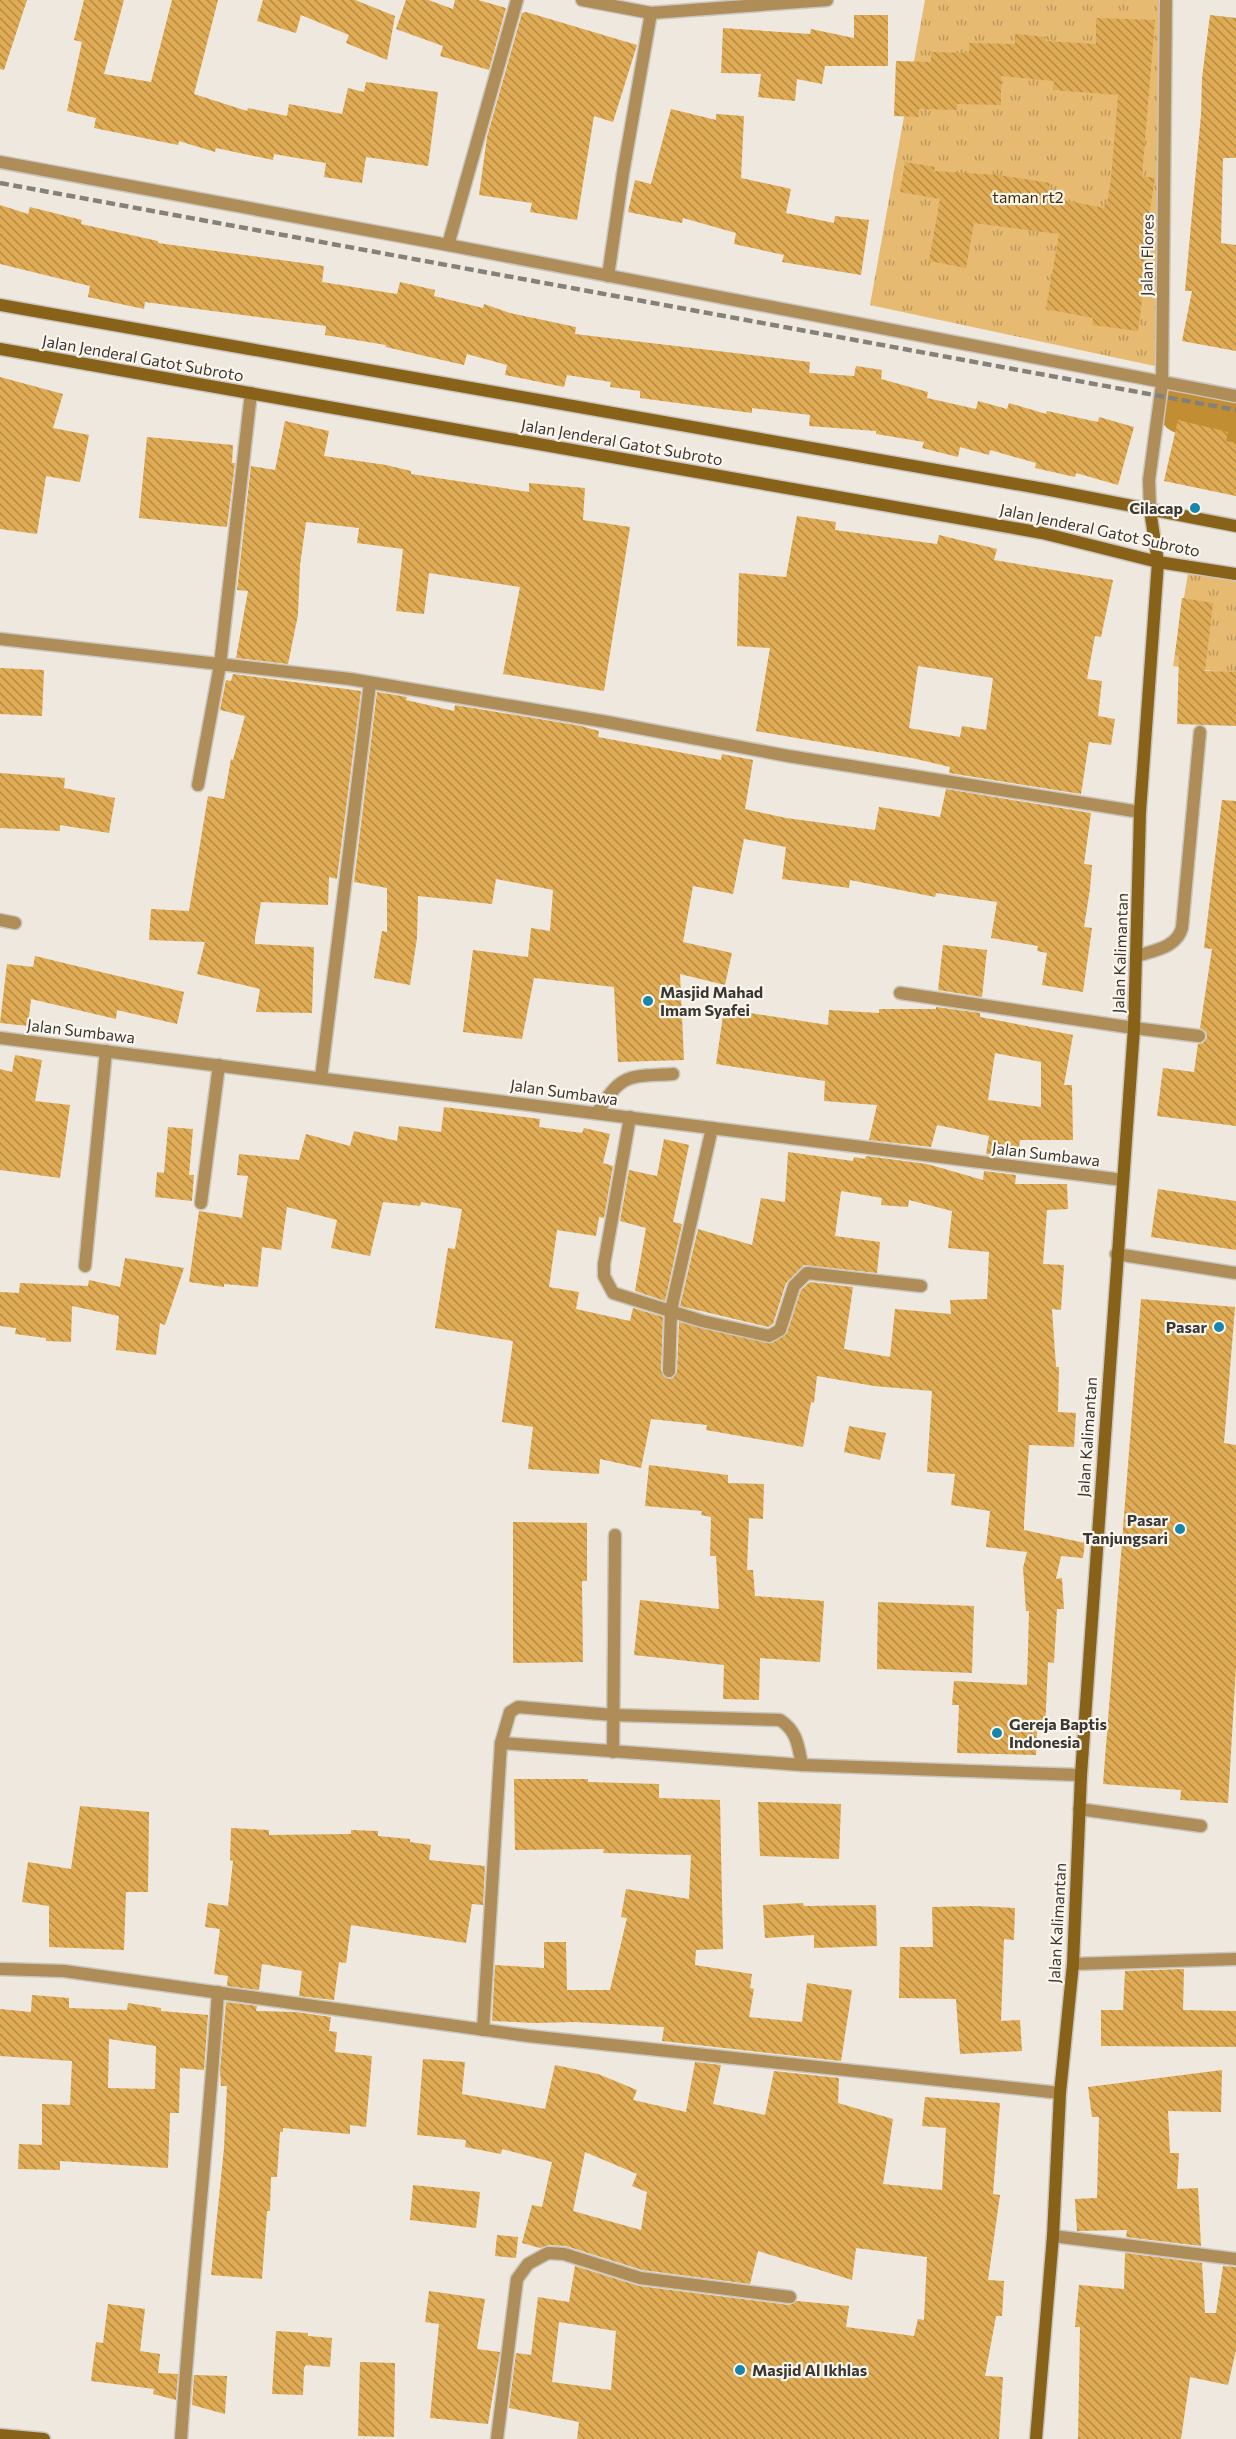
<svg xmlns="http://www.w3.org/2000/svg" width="1236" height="2439" viewBox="0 0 1236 2439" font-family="Commissioner,sans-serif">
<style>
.park{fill:url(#park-tufts)}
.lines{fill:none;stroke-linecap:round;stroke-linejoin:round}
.river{stroke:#c18e34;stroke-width:48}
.building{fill:url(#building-back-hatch);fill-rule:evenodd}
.lane-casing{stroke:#cac5bd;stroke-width:15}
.street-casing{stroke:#cac5bd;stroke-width:15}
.secondary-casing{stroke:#cac5bd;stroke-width:15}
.lane{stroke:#ae8d58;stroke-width:12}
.street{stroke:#ae8d58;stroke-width:12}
.secondary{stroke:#89621a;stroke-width:12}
.rail{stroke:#84817b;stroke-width:4.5;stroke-dasharray:9 4.5;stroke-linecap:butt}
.poi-dot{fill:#1686ac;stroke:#fbf5ec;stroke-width:2}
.labels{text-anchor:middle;stroke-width:4.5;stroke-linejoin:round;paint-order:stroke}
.park-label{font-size:16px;fill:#3c2801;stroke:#fbf5ec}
.street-label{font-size:16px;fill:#3a3835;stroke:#fbf5ec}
.poi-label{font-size:16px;font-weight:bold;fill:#3a3835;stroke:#fbf5ec;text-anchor:end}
</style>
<defs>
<pattern id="park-tufts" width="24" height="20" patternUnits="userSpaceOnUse" patternTransform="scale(1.5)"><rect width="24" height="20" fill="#e7ba71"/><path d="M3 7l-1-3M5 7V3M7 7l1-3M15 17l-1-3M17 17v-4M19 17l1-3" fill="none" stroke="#bc985e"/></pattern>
<pattern id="building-back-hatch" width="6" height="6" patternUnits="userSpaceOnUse" patternTransform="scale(1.5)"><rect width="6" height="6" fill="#dfab54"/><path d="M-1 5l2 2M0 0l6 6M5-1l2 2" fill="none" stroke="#b68c46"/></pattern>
</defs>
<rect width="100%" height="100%" fill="#eee8df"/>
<!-- park -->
<g class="park">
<polygon points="925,0 1166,0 1164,368 870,305"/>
<polygon points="1188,573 1236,581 1236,674 1173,666"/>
</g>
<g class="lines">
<!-- river -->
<polyline class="river" points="1183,410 1236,419"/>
</g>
<!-- building -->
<g class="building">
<polygon points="0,0 27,0 4,70 0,69"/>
<polygon points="84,0 124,0 104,74 151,82 172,0 218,0 194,94 247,111 248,108 287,116 289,104 342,114 348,88 364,92 366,82 438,92 428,166 366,157 362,183 324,177 326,163 274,154 273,160 216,148 215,152 179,141 178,145 94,128 96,118 67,111 82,42 74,40"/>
<polygon points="263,0 355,0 395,16 387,60 346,43 349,35 301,15 296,33 257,21"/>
<polygon points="406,0 428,0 453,9 455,0 478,0 506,8 489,70 440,56 443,46 396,29"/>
<polygon points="526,12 637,45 613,122 594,116 577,220 530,212 532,203 479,195 487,137 522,13"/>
<polygon points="854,15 888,15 888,66 825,66 822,84 797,79 795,101 758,97 761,74 721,73 723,28 810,34 811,29 854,38"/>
<polygon points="1210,15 1236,18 1236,158 1223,158 1221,243 1236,245 1236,351 1182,341 1192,291 1185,291 1201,115 1202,78"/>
<polygon points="1096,18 1155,20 1142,176 1155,178 1143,253 1148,254 1138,331 1092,325 1093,318 1046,309 1059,234 974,223 966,268 929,261 940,199 900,192 905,162 935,167 934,171 998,175 1050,183 1048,197 1104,208 1105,204 1107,205 1111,179 1118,95 1053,90 1054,81 1001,76 1001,105 957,104 957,110 919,109 919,117 894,116 896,61 931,62 931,52 969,53 969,43 1015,44 1016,34 1046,37 1045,41 1096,44"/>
<polygon points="671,109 716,120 716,114 744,116 741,178 791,189 786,213 834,223 835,216 869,220 861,275 782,262 784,255 734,244 736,233 683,218 682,223 628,212 635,180 651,184"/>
<polygon points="0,205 28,214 30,207 82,220 81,224 158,241 158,243 324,266 322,282 397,294 400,282 435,290 434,296 483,308 484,304 510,313 576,327 575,334 810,362 809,373 854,376 856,366 882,370 881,379 928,392 927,398 976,409 978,401 1007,409 1009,403 1046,414 1047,411 1098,422 1099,417 1134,427 1118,485 1076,473 1075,477 1035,468 1036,463 990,450 989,455 960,447 958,457 922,448 924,442 876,434 876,431 809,426 810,415 752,408 752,413 640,398 640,391 610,387 611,382 567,375 564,387 505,375 507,365 467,354 464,365 386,347 386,345 325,335 326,326 145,302 144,309 88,297 90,286 0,264"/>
<polygon points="0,377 63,394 53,428 89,435 80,482 46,476 37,534 0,529"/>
<polygon points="1178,420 1228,432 1226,441 1236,443 1236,496 1164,481"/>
<polygon points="285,421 329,431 324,456 386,465 411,471 411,474 529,492 529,483 585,488 583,520 630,527 604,691 503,674 520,587 429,573 424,614 396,611 403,549 357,543 359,528 306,522 300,565 298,615 288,664 236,658 248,591 237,590 251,466 275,470"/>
<polygon points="147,437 233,445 232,463 235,463 227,527 139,518"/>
<path d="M797 516 836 522 835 530 937 544 939 535 997 549 994 560 1113 580 1101 637 1095 636 1087 679 1102 681 1098 716 1115 719 1111 745 1089 742 1081 794 949 773 950 767 912 758 756 731 770 648 737 646 739 573 786 577ZM918 666 993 678 986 730 962 726 960 737 909 728Z"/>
<polygon points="1182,598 1213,603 1205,671 1236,672 1236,726 1177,724 1179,655 1175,654"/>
<polygon points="0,668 44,670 42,716 0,714"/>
<polygon points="233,674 361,691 337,879 329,877 328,905 261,902 255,938 255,944 314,947 312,1013 256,1012 260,989 197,974 205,942 149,940 151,909 189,911 208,796 224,799 231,759 233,760 245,716 220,710 226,680 231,681"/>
<polygon points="377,692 407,697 406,700 454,711 455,705 581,726 599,731 598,737 721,760 722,754 753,760 745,809 786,818 875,830 879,807 940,817 946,789 1091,813 1084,864 1092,865 1090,889 1084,927 1092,928 1083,992 1042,985 1047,953 1037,951 1038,946 991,938 997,902 936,893 935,897 850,880 849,888 782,879 786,847 744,839 733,894 693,886 683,942 732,953 725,985 680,974 684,1060 618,1062 614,987 534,978 522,1039 463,1032 473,950 528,957 531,928 550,931 553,890 496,879 492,904 418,896 417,938 410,985 374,978 382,931 387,932 387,888 354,882"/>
<polygon points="0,773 65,778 64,788 115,798 109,833 60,825 60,831 0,828"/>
<polygon points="1222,800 1236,801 1236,1126 1157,1116 1163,1068 1194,1072 1198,1044 1203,1043 1207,1038 1206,1032 1200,1028 1212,949 1204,948"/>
<polygon points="943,945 987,950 982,997 938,990"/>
<polygon points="35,956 184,992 177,1024 117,1010 116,1019 31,999 28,1026 0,1023 7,964 33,967"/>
<path d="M936 1007 980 1013V1017L1073 1035 1064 1085H1072L1073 1140H1020L1018 1158 986 1154 989 1136 937 1125 931 1147 869 1140 877 1105 824 1101 825 1081 716 1064 724 1009 828 1025 829 1010 879 1013V1009H936ZM995 1053 1041 1062V1107L988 1100Z"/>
<polygon points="15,1055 42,1060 35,1101 70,1105 60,1178 0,1170 0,1069 12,1072"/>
<polygon points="444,1107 540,1119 539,1127 582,1133 584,1128 610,1134 603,1163 613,1166 604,1218 599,1217 596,1236 557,1230 549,1287 579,1292 576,1309 630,1321 633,1308 663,1317 661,1371 668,1379 673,1378 677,1372 679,1322 772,1343 787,1333 801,1290 810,1282 853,1287 844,1349 890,1357 895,1309 951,1314 950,1300 987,1299 989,1252 948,1248 952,1211 909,1200 908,1207 881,1205 882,1198 841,1191 835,1236 880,1242 877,1273 804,1265 786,1283 773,1324 768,1327 680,1306 698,1229 752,1245 761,1198 785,1202 788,1152 853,1161 854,1157 865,1159 866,1156 927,1164 983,1180 984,1171 1016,1175 1015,1184 1067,1184 1068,1209 1047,1210 1043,1264 1064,1265 1061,1310 1052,1309 1056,1367 1059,1367 1058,1412 1076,1413 1074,1447 1029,1445 1024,1522 1024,1530 1085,1543 1083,1558 1061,1556 1056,1579 1062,1578 1064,1609 1057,1609 1054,1663 1048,1662 1045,1732 1037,1732 1036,1755 957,1753 959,1705 952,1705 954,1681 1027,1685 1029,1611 1026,1611 1023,1568 1027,1552 986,1547 990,1511 951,1505 955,1474 927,1472 932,1391 874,1386 817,1376 814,1403 811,1402 803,1447 706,1430 707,1425 651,1419 641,1468 600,1459 599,1474 528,1469 533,1427 502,1422 513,1341 435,1328 448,1248 455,1249 462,1209 421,1202 420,1206 383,1202 370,1256 331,1248 337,1220 287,1207 281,1250 262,1247 258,1287 224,1284 224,1287 189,1282 199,1211 242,1218 248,1176 237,1175 239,1154 299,1160 306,1134 350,1146 354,1131 397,1141 399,1126 441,1132"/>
<polygon points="168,1127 193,1129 189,1175 194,1175 192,1201 155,1197 157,1172 164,1173"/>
<polygon points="664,1139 689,1145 673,1222 682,1224 665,1301 635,1291 646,1228 620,1221 629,1170 657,1176"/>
<polygon points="1158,1189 1236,1201 1236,1250 1151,1237"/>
<polygon points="125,1258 184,1268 165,1325 160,1323 156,1355 116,1350 119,1316 72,1306 71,1342 46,1341 46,1338 15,1334 16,1328 0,1326 0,1292 19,1293 20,1283 88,1286 89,1280 120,1287"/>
<polygon points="1141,1299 1235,1307 1224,1443 1236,1445 1236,1667 1228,1803 1180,1800 1181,1790 1103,1784"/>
<polygon points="849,1426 886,1433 880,1460 844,1452"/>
<polygon points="649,1465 728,1475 728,1483 764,1484 763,1519 749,1518 747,1570 753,1570 755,1596 824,1601 820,1662 760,1658 759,1700 723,1699 724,1665 634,1655 640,1600 719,1609 716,1556 710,1556 711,1517 701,1515 702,1511 645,1506"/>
<polygon points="513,1522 587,1523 587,1581 582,1581 583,1662 513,1663"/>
<polygon points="878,1602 974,1606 972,1673 877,1669"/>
<polygon points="514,1779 588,1779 588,1782 659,1784 659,1798 720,1800 723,1949 696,1950 695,1965 752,1974 750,1988 754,1989 749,2017 802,2022 807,1983 852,1990 841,2061 662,2041 664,2027 575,2022 536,2023 492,2021 495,1965 544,1968 544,1942 566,1942 567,1990 610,1990 627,1918 621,1917 626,1889 689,1899 691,1855 603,1853 604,1849 515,1850"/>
<polygon points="758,1802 841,1804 839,1859 760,1856"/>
<polygon points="80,1806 149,1812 148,1892 126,1892 124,1950 49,1947 49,1906 22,1902 28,1862 71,1869"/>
<polygon points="231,1828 269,1830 269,1835 351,1834 351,1830 378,1831 378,1836 410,1839 410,1842 431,1845 429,1860 485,1866 483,1905 472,1904 466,1943 351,1925 346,1963 339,1962 334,2000 299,1996 302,1971 262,1964 259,1990 227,1986 228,1976 214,1974 220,1929 205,1927 208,1903 228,1906 233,1861 230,1860"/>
<polygon points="803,1903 804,1906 876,1905 877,1946 814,1948 814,1935 765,1938 763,1905"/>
<polygon points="976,1906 1015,1908 1014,1940 1004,1939 1001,2021 1020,2020 1022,2051 960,2054 956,1999 899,1998 900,1947 933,1947 932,1907"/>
<polygon points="1184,1969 1183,2010 1236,2011 1236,2047 1101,2046 1101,2010 1123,2010 1125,1971"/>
<path d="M32 1995 69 1998V2008L127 2010 128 2003 161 2008V2011L208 2015 204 2070 180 2068 179 2113H170L168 2168 60 2161V2170L18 2169 19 2144 42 2145V2104L70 2105 72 2061 0 2056V2009L31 2012ZM109 2039 156 2046 155 2089 108 2088Z"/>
<polygon points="226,2002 257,2006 256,2011 296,2012 331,2017 329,2031 337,2032 335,2052 372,2056 366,2127 350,2125 350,2134 283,2128 283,2132 280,2132 277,2177 271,2177 270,2211 267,2211 262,2279 211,2275 224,2148 227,2086 221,2086 220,2071"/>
<path d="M423 2059 465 2062 462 2094 545 2109 555 2065 598 2074 637 2090 633 2100 686 2112 695 2062 721 2065 713 2104 765 2115 774 2071 839 2078 838 2103 893 2119 883 2184 942 2190 946 2128 922 2126 925 2097 1000 2103 993 2194 1000 2195 988 2280 1004 2281 1002 2316H996L985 2376 1003 2377 999 2439H577L579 2422 509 2408 516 2353 531 2355 538 2297 569 2302 575 2266 639 2286 789 2305 797 2301 849 2306 846 2327 914 2336 918 2319 924 2320 927 2257 856 2248 852 2280 758 2251 750 2284 642 2270 566 2246 549 2245 540 2248 522 2243 532 2205 542 2207 552 2162 502 2149 501 2154 465 2147 466 2140 417 2135ZM585 2152 637 2174 632 2186 647 2192 641 2230 573 2211ZM559 2322 616 2331 611 2390 552 2382Z"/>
<polygon points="1222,2070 1221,2112 1168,2111 1170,2153 1179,2153 1177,2189 1198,2188 1201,2246 1126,2237 1127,2230 1077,2231 1075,2199 1097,2198 1099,2117 1092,2117 1088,2087"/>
<polygon points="413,2185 480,2192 476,2228 410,2220"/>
<polygon points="497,2235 518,2237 516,2258 495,2256"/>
<polygon points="1125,2253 1202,2263 1205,2313 1216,2313 1223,2266 1236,2267 1236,2350 1228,2385 1190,2377 1181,2439 1078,2439 1080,2327 1075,2327 1079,2285 1124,2289"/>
<polygon points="429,2291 485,2299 477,2349 500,2352 488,2424 430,2418 439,2324 425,2322"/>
<polygon points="108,2304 145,2309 140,2351 160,2354 158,2373 178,2374 176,2400 153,2394 154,2389 91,2381 96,2342 103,2343"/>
<polygon points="276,2331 308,2333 308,2336 332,2338 330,2367 306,2365 304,2368 303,2395 272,2394"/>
<polygon points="360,2362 395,2363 394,2437 358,2436"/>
<polygon points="194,2375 227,2376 225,2414 192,2405"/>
</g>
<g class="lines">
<!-- lane casing -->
<g class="lane-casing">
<g id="lane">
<path d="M1137 956C1155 950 1176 948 1182 928L1200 732"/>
<polyline points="1134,1028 1199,1036"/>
<path d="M597 1113C622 1072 628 1077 673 1074"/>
<polyline points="1079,1809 1201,1826"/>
</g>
</g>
<!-- street casing -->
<g class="street-casing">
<g id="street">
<polyline points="582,0 651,13 827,0"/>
<polyline points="0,162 448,245 1236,396"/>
<polyline points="448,245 517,0"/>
<polyline points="608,276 623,173 651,13"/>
<polyline points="1150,510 1149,480 1162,384 1166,0"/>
<polyline points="0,639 350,679 607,722 788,756 1140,812"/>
<polyline points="198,785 220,665 251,393"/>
<polyline points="0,920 15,923"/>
<polyline points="900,993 1134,1028"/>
<polyline points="0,1038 1123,1180"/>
<polyline points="321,1078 370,683"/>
<polyline points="630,1117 604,1264 604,1276 613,1293 702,1321 769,1336 780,1330 794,1286 807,1273 921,1286"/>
<polyline points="201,1203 219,1065"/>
<polyline points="1116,1254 1236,1273"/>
<polyline points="85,1266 106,1051"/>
<polyline points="669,1371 671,1310 712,1128"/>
<polyline points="501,1743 802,1765 1081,1775"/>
<polyline points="613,1752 615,1535"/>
<polyline points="1073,1964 1236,1959"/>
<polyline points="0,1969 64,1971 528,2036 1060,2093"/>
<path d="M483 2030 501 1743 510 1712 518 1707 613 1715 780 1720C797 1731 798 1745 802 1765"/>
<polyline points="1053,2236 1236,2259"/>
<path d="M181 2439C191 2290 208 2141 218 1992"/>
<polyline points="497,2439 517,2279 528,2264 548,2253 564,2254 640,2278 790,2297"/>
</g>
</g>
<!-- secondary casing -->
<g class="secondary-casing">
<g id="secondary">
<polyline points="0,305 1050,490 1236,526"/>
<polyline points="0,349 1042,533 1158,562 1236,574"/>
<polyline points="0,2435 44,2439"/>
<polyline points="1036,2439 1053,2236 1060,2093 1073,1964 1081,1775 1134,1028 1140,812 1158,562 1150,510"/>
</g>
</g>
<!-- lane -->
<use href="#lane" class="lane"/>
<!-- street -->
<use href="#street" class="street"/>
<!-- secondary -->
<use href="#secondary" class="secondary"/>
<!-- rail -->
<polyline class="rail" points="0,183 1236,410"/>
</g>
<!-- markers -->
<g class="poi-dot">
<circle cx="1195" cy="508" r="6"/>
<circle cx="648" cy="1001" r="6"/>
<circle cx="1219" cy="1327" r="6"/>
<circle cx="1180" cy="1529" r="6"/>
<circle cx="997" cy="1733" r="6"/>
<circle cx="740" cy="2370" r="6"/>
</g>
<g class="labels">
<!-- park labels -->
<g class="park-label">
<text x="1028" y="203">taman rt2</text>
</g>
<!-- street labels -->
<g class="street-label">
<text transform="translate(1147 255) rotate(-89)" y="6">Jalan Flores</text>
<text transform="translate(143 358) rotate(10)" y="6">Jalan Jenderal Gatot Subroto</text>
<text transform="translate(622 442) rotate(10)" y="6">Jalan Jenderal Gatot Subroto</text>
<text transform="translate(1100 530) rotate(12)" y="6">Jalan Jenderal Gatot Subroto</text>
<text transform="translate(1120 953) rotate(-88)" y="6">Jalan Kalimantan</text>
<text transform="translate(81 1031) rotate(7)" y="6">Jalan Sumbawa</text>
<text transform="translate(564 1092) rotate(8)" y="6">Jalan Sumbawa</text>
<text transform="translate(1046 1154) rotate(7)" y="6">Jalan Sumbawa</text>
<text transform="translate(1087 1437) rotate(-86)" y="6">Jalan Kalimantan</text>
<text transform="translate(1057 1923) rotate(-87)" y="6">Jalan Kalimantan</text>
</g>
<!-- poi labels -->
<g class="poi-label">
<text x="1183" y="514">Cilacap</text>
<text x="660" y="998" text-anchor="start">Masjid Mahad<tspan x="660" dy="18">Imam Syafei</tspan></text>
<text x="1207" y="1333">Pasar</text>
<text x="1168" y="1526">Pasar<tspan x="1168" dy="18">Tanjungsari</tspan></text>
<text x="1009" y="1730" text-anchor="start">Gereja Baptis<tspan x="1009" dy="18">Indonesia</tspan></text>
<text x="752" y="2376" text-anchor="start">Masjid Al Ikhlas</text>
</g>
</g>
</svg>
